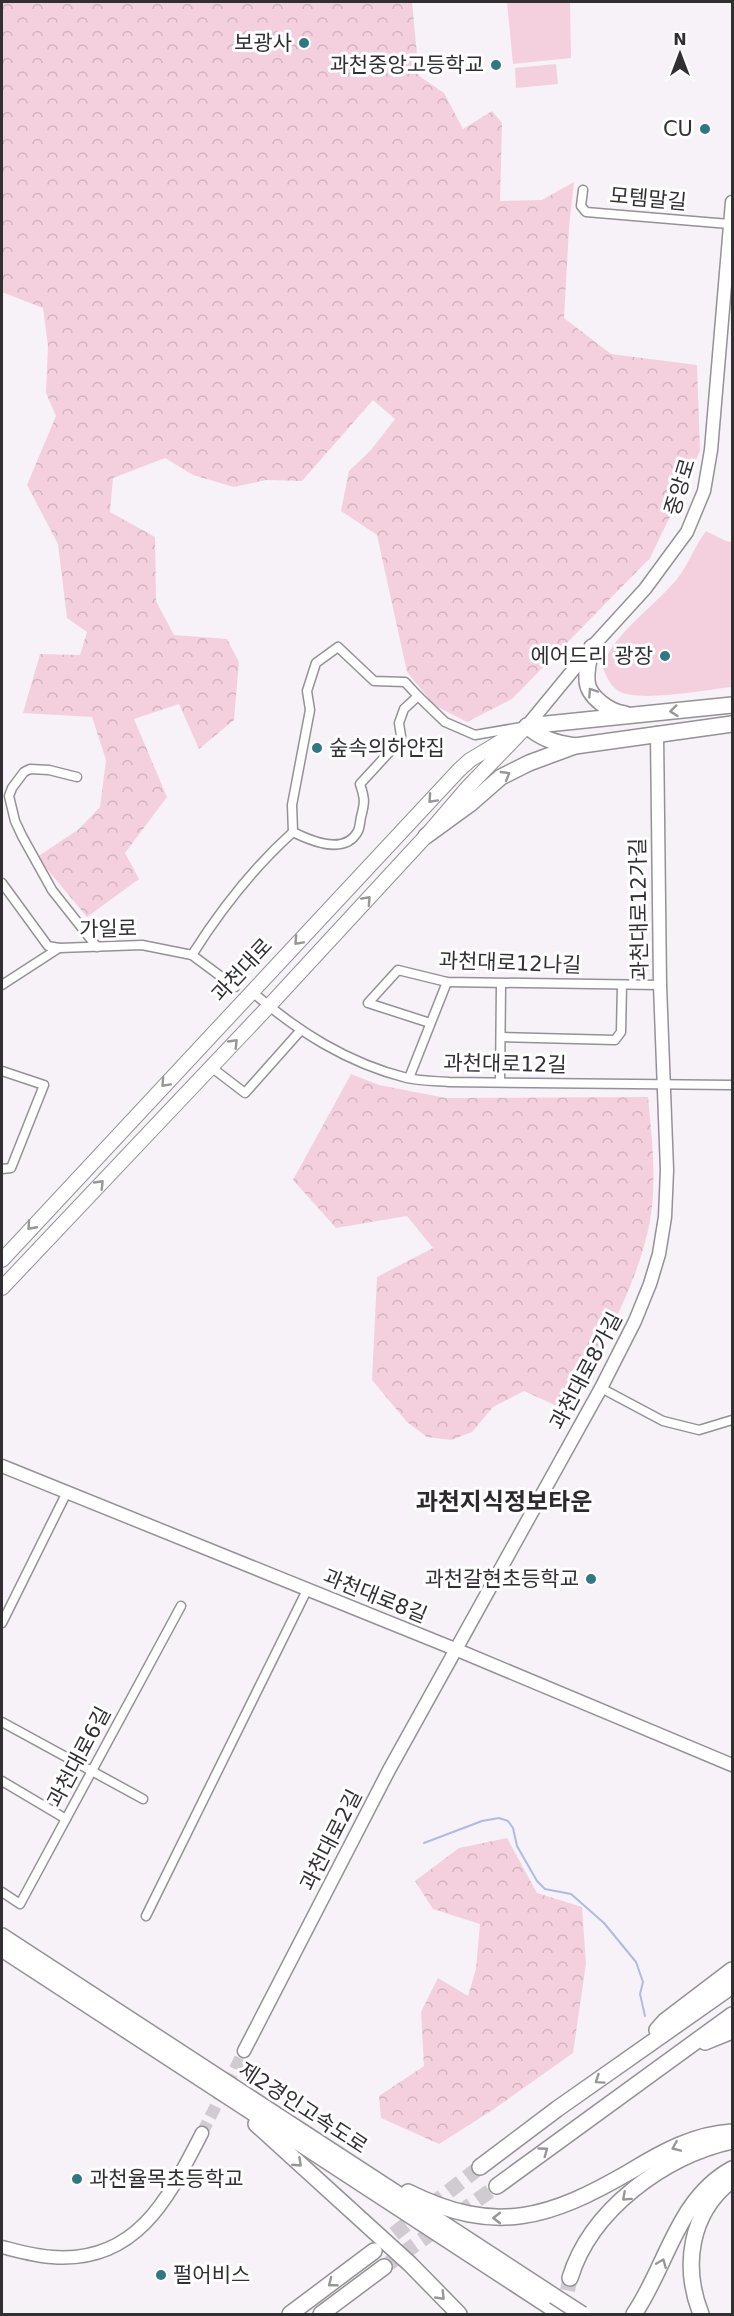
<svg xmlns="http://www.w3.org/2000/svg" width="734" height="2316" viewBox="0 0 734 2316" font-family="'DejaVu Sans','Noto Sans KR',sans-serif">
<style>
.green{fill:#f4d0de}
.forest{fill:url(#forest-crowns)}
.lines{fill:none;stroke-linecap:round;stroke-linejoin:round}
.stream{stroke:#afbbe3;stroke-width:2}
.secondary-tunnel{stroke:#cfcbd0;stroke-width:12;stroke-dasharray:12 6;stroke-linecap:butt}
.highway-tunnel{stroke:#cfcbd0;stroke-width:15;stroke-dasharray:15 8;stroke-linecap:butt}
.street-casing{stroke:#959197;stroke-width:11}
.secondary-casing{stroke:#959197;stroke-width:15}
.primary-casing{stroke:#959197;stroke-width:16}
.highway-casing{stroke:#959197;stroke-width:18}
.street{stroke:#fff;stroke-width:8}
.secondary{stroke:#fff;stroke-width:12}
.primary{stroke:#fff;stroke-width:14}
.highway{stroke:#fff;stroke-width:15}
.highway-bridge-casing{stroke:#959197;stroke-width:18;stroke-linecap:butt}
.highway-bridge{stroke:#fff;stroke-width:15}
.oneway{stroke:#989798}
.poi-dot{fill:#317783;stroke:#fff;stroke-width:2}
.labels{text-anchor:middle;stroke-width:6;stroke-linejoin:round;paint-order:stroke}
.poi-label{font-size:21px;fill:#312f32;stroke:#fff;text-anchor:end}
.street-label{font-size:21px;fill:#312f32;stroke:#fff}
.quarter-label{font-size:24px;font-weight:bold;fill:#2d2a2f;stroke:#fff}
</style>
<defs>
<pattern id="forest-crowns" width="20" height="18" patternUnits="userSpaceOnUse" patternTransform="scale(1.5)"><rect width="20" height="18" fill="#f4d0de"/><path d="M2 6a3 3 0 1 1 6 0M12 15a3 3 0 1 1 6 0" fill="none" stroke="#d2b3bf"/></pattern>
</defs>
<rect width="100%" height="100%" fill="#f6f2f8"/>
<!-- green -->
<g class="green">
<polygon points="507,2 570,2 571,58 513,64"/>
<polygon points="556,64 558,84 516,88 515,68"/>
<path d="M706 531 726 541 732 542V687C709 689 635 704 617 690 609 684 606 675 602 666 617 630 653 608 677 579 688 565 695 546 706 531Z"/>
</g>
<!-- forest -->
<g class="forest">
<polygon points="2,2 412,2 419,76 444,93 463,129 492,111 502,123 500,201 542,200 574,182 569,227 564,318 611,354 697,365 700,451 680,496 650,558 512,699 467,722 434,705 407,672 377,535 341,511 349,471 371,450 395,419 373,400 302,481 266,480 234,487 193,475 165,458 113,478 110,512 155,537 156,601 174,635 227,639 239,662 234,720 199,749 179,704 134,719 167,797 125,853 139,879 87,917 37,857 79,829 100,807 106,760 92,717 23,713 40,654 80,655 87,632 67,618 58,544 27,485 56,416 46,393 48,346 43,308 2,292"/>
<path d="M351 1074 379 1085 446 1098 648 1097C652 1138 657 1181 650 1221 637 1289 599 1350 568 1411L524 1391 493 1407 472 1432 451 1440 427 1437 407 1422 372 1380 377 1277 433 1248 407 1216 336 1228 293 1180Z"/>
<polygon points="507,1838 537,1893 582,1907 586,1964 573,2053 494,2109 439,2144 381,2118 379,2096 424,2066 421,2012 438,1978 468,1996 476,1969 480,1924 433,1909 415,1881 459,1848"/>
</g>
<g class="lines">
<!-- stream -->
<g class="stream">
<polyline points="732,548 732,551"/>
<polyline points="424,1843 482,1821 499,1818 508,1821 513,1828 517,1846 537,1881 545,1889 571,1894 604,1923 636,1962 643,1982 640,1994 645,2016"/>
</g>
<!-- secondary-tunnel -->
<polyline class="secondary-tunnel" points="202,2133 244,2051"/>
<!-- highway-tunnel -->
<g class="highway-tunnel">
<polyline points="376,2248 480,2167"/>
<polyline points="384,2267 497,2186"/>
<polyline points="563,2313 570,2278"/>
</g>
<!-- street casing -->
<g class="street-casing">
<g id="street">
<polyline points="583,190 581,206 586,212 729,224"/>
<polyline points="77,777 49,770 30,769 24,772 12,788 9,796 15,821 22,836 52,890 97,947"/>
<polyline points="293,832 292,805 310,710 307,691 316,663 338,647 374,681 405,682 418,696"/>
<polyline points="2,883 48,946 59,948 142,945 192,955 235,987"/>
<path d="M192 955C221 909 253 868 293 832 311 841 345 856 358 831 360 827 360 821 361 817 365 802 365 799 360 784L395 746 401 736 399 723 404 709 418 696 445 722 475 735 527 726"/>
<polyline points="2,985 59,948"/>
<path d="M251 991C297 1031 347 1063 407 1078 420 1081 435 1081 449 1082L732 1085"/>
<polyline points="430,1023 368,1003 398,970 447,982 660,985"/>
<polyline points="501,1037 615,1040 621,1032 622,985"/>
<polyline points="211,1067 245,1093 301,1030"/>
<polyline points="2,1071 44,1085 11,1168 2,1169"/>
<polyline points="409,1078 447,982"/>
<polyline points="500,1082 501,984"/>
<polyline points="601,1388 663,1421 699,1430 732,1420"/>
<polyline points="2,1623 67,1492"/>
<polyline points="2,1722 143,1799"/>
<polyline points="2,1781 66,1819"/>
<polyline points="2,1892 20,1904 181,1606"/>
<polyline points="146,1916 307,1590"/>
</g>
</g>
<!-- secondary casing -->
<g class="secondary-casing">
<g id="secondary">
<polyline points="527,726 592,647 645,589 687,532 704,491 711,450 732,202"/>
<polyline points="2,1466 455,1649 732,1765"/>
<polyline points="244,2051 389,1770 601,1388 635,1321 650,1284 659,1254 665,1217 667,1170 660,985 657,733"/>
<path d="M2 2247C18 2251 35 2256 52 2257 137 2264 169 2197 202 2133"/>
</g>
</g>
<!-- primary casing -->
<g class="primary-casing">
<g id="primary">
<polyline points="2,1260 459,770 470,760 510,736"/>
<polyline points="2,1288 269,1006 426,836 468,787 527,726"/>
</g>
</g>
<!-- highway casing -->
<g class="highway-casing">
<g id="highway">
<path d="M592 647C589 658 586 669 587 681 588 697 610 712 625 714"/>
<polyline points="527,726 732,705"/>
<path d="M527 726C541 739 556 743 575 746"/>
<polyline points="426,836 470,804 501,777 529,763 575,746 732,724"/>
<polyline points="2,1936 554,2296"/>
<polyline points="2,1949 561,2314"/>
<polyline points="657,2030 665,2021 732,1970"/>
<polyline points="705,2042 732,2031"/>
<polyline points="256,2124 410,2264 459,2314"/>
<polyline points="480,2167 557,2109 732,1986"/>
<polyline points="497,2186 732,2015"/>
<path d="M408 2192C496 2236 550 2218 631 2171 662 2152 695 2134 732 2132"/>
<path d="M570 2278C591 2209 665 2156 732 2141"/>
<polyline points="290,2314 374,2251"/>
<polyline points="321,2314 384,2267"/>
<path d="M634 2314C667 2266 677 2199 732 2169"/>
<path d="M701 2314C682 2266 690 2212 732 2180"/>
</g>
</g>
<!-- street -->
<use href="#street" class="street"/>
<!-- secondary -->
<use href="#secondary" class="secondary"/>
<!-- primary -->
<use href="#primary" class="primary"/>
<!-- highway -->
<use href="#highway" class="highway"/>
<!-- highway-bridge casing -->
<g class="highway-bridge-casing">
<polyline id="highway-bridge" points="554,2296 582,2314"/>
</g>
<!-- highway-bridge -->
<use href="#highway-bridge" class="highway-bridge"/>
</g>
<!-- one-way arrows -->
<defs><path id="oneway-chevron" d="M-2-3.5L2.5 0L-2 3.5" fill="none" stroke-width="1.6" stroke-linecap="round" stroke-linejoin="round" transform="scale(1.5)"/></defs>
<g class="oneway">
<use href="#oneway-chevron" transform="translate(592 692) rotate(-124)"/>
<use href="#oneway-chevron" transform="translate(674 711) rotate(174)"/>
<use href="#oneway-chevron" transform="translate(506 775) rotate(-30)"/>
<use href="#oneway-chevron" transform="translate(432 799) rotate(133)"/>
<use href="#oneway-chevron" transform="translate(367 900) rotate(-47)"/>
<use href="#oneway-chevron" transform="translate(298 941) rotate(133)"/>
<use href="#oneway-chevron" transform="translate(234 1043) rotate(-46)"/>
<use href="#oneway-chevron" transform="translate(165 1083) rotate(133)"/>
<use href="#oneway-chevron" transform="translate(100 1184) rotate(-46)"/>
<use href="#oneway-chevron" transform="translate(31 1226) rotate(132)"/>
<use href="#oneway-chevron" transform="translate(599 2080) rotate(146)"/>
<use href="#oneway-chevron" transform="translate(676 2147) rotate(157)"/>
<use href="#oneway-chevron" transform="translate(544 2151) rotate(-36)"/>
<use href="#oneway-chevron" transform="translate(298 2163) rotate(43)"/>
<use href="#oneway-chevron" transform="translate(626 2197) rotate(138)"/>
<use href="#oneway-chevron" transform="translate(497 2218) rotate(180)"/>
<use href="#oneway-chevron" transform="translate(662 2263) rotate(-67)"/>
<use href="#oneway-chevron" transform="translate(332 2283) rotate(142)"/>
<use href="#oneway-chevron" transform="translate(441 2296) rotate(46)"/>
</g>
<!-- markers -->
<g class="poi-dot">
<circle cx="304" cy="43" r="6"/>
<circle cx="496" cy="65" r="6"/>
<circle cx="705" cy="129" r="6"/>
<circle cx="665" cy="656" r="6"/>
<circle cx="317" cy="748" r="6"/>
<circle cx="591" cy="1579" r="6"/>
<circle cx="77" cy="2179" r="6"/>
<circle cx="161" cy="2275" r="6"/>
</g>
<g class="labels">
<!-- poi labels -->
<g class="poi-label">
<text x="292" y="50">보광사</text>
<text x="484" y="72">과천중앙고등학교</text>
<text x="693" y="136">CU</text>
<text x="653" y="663">에어드리 광장</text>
<text x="329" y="755" text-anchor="start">숲속의하얀집</text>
<text x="579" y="1586">과천갈현초등학교</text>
<text x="89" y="2186" text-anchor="start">과천율목초등학교</text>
<text x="173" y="2282" text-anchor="start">펄어비스</text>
</g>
<!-- street labels -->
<g class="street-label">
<text transform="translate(648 199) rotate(5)" y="7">모템말길</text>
<text transform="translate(680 487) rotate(-73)" y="7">중앙로</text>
<text transform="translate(639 909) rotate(-91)" y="7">과천대로12가길</text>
<text transform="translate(108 929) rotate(-1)" y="7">가일로</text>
<text transform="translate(510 963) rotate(2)" y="7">과천대로12나길</text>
<text transform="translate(242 970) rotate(-47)" y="7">과천대로</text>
<text transform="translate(505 1064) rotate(1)" y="7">과천대로12길</text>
<text transform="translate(586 1371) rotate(-62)" y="7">과천대로8가길</text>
<text transform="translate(375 1596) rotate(22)" y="7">과천대로8길</text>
<text transform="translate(79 1757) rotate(-62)" y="7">과천대로6길</text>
<text transform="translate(331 1840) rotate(-63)" y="7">과천대로2길</text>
<text transform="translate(303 2108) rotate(33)" y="7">제2경인고속도로</text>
</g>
<!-- quarter labels -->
<g class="quarter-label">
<text x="504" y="1510">과천지식정보타운</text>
</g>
</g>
<!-- border -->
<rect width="734" height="2316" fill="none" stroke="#312f32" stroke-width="6"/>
<!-- north arrow -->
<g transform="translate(680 54)" stroke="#ffffff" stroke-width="4.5" paint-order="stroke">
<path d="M0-4.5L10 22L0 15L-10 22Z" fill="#312f32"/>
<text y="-9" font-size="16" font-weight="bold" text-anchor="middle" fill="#312f32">N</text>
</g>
</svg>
